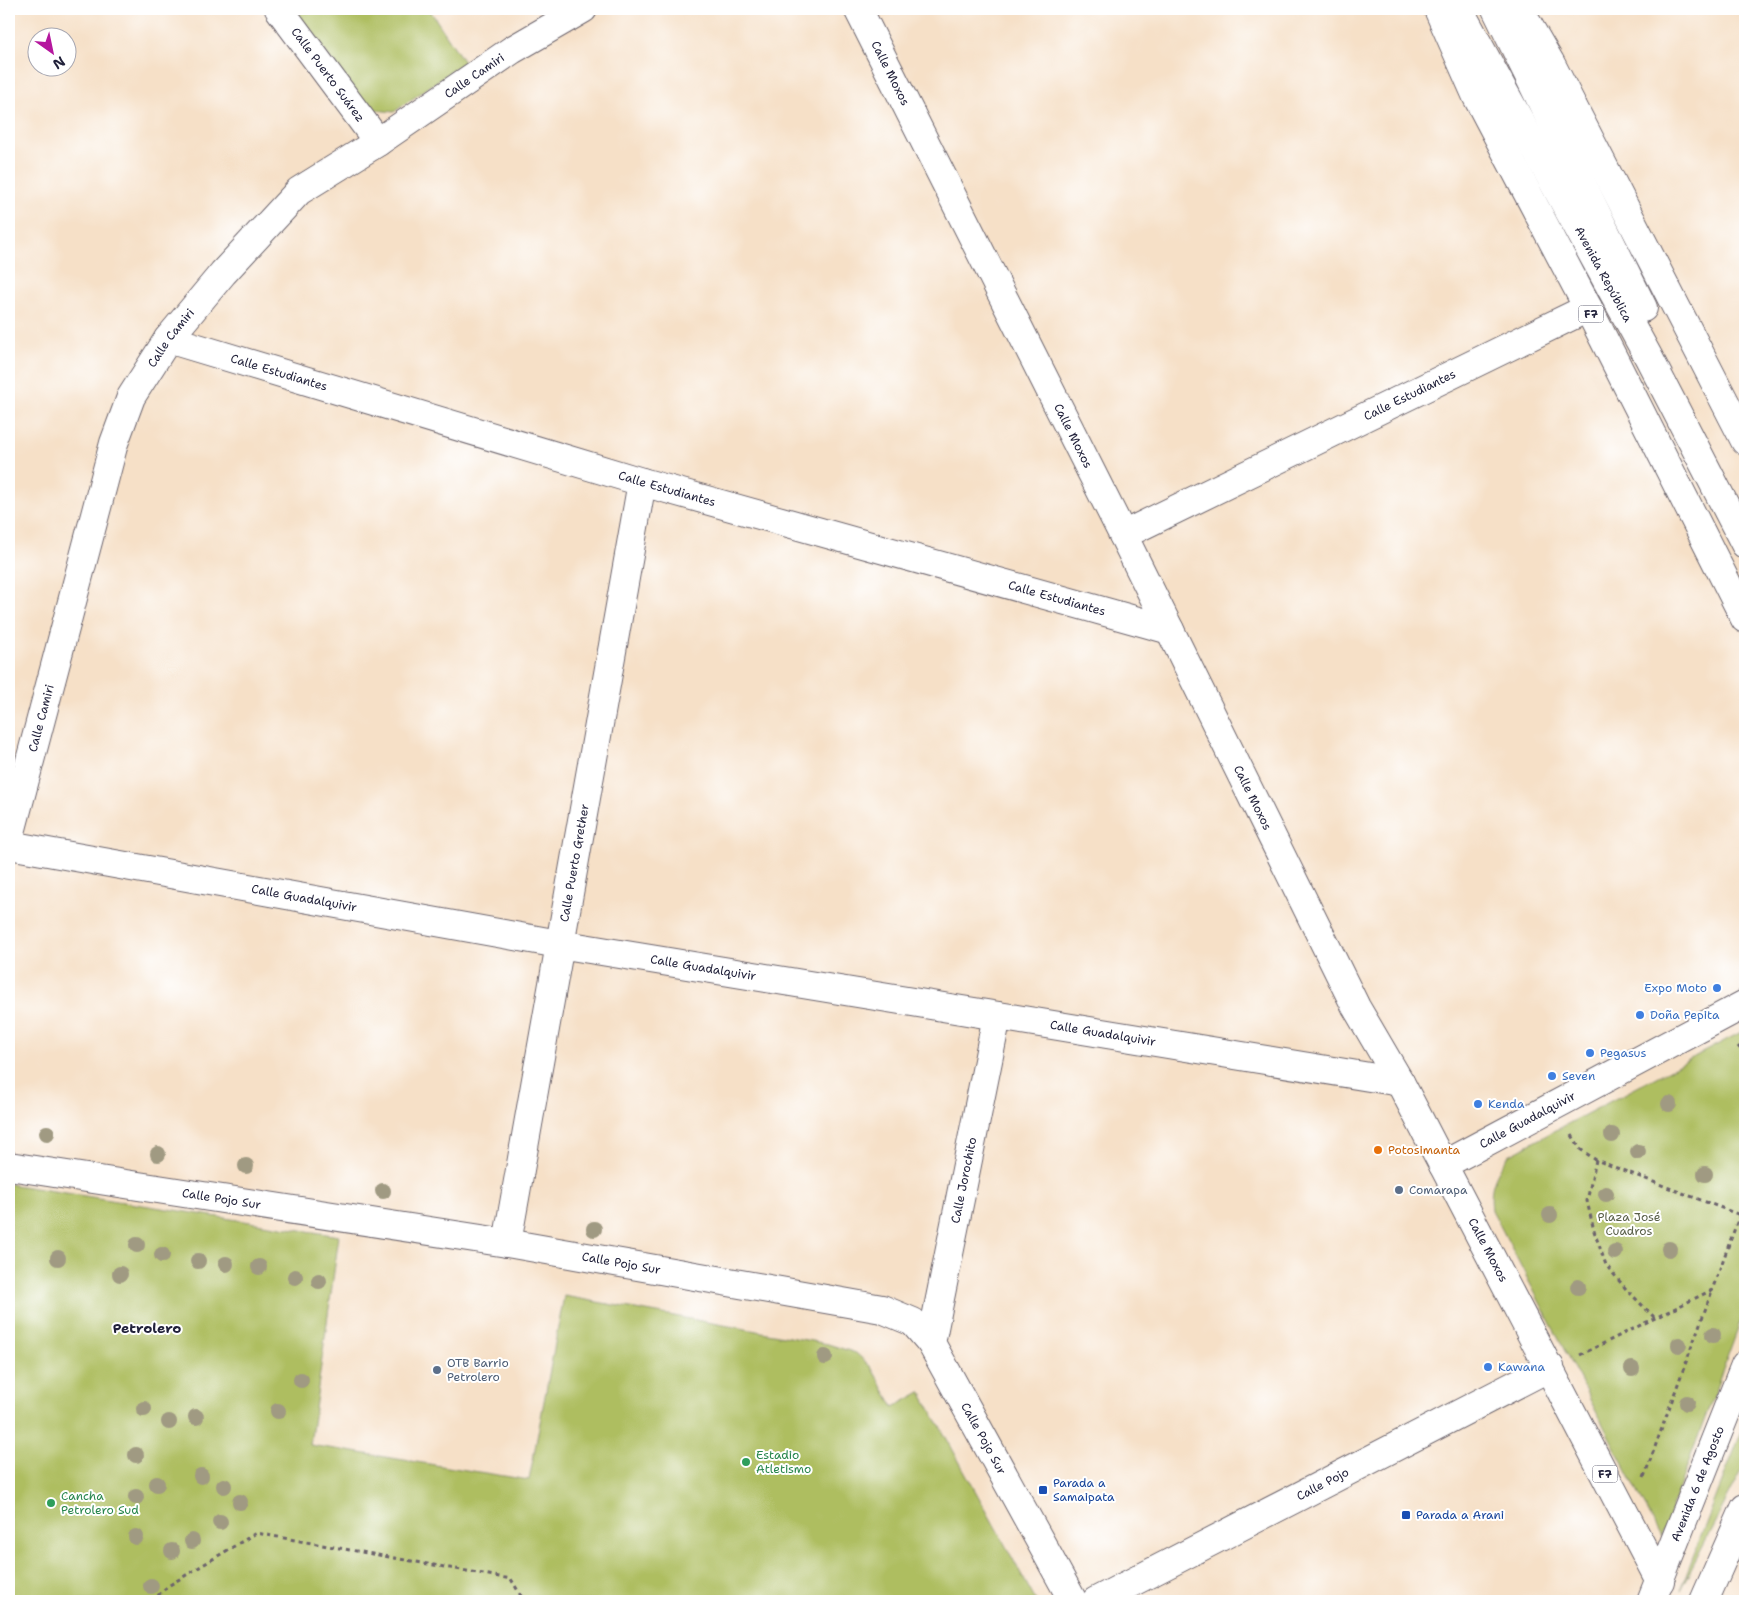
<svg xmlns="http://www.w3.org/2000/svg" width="1754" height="1610" viewBox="0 0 1754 1610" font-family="'Shantell Sans',sans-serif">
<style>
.green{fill:#aebe61;stroke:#68704e}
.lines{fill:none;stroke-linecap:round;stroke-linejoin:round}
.minor-casing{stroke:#6c646c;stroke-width:30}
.major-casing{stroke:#6c646c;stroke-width:30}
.path{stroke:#6c646c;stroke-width:3;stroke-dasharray:4 4;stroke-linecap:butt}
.minor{stroke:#fff;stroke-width:28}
.major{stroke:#fff;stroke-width:28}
.tree{fill:#a09a82}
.shop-dot{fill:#3f7fe0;stroke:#fff;stroke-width:2}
.food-dot{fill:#e8710a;stroke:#fff;stroke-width:2}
.service-dot{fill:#5c6f8a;stroke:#fff;stroke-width:2}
.leisure-dot{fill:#2e9e5b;stroke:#fff;stroke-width:2}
.transit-dot{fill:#1a4fb4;stroke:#fff;stroke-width:2}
.labels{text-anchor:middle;stroke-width:4;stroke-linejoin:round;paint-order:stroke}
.shield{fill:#fff;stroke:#646476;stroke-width:1}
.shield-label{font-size:11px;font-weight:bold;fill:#22223b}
.street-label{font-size:12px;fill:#22223b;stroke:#fff}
.shop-label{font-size:12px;fill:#366cbe;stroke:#fff;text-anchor:start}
.food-label{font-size:12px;fill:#c56008;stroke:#fff;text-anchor:start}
.service-label{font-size:12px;fill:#4e5e75;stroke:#fff;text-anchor:start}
.park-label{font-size:12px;fill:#5a604a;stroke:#fff}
.leisure-label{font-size:12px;fill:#27864d;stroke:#fff;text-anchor:start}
.transit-label{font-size:12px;fill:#164399;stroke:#fff;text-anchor:start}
.neighbourhood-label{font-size:14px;font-weight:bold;fill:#22223b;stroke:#fff}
</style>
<rect width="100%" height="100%" fill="#fff"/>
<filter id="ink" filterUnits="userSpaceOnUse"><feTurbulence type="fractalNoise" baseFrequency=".02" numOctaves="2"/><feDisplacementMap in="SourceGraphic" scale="10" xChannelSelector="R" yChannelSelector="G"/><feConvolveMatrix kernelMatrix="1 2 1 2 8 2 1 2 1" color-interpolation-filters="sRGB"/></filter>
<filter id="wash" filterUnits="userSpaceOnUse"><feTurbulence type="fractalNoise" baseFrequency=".0096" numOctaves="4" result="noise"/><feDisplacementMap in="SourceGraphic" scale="20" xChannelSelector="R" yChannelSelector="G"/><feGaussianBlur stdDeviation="1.12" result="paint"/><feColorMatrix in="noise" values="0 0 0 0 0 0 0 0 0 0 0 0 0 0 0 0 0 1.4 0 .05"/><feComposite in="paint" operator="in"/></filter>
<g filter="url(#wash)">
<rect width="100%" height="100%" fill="#f6e0c7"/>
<!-- green -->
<g class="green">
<polygon points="294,9 429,9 464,62 394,112 375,110 362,103"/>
<path d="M1745 1030V1310L1661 1537 1492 1210C1489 1185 1495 1175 1509 1155Z"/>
<polygon points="9,1184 339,1236 310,1445 529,1480 564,1296 828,1344 856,1353 871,1367 894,1407 921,1392 1036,1601 9,1601"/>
<polygon points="1745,1423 1745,1464 1680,1590"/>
</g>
</g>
<g filter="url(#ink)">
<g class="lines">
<!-- minor casing -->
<g class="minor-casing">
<g id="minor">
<path id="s1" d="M279 9 378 142"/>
<path id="s2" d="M858 9 1123 535 1356 1007 1400 1082 1443 1165"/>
<path id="s3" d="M168 339 642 482 1170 630"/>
<path id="s4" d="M1123 535 1588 308"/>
<path id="s5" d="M9 840 114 443 131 397 168 339 223 273 299 191 378 142 512 50 583 9"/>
<path id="s6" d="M9 845 559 944 1400 1082"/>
<path id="s7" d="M9 1166 507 1243 882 1309 913 1322 931 1343 1073 1601"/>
<path id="s8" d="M507 1243 642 482"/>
<path id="s9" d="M931 1343 997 1016"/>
<path id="s10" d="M1096 1601 1550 1367"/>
</g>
</g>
<!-- major casing -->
<g class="major-casing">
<g id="major">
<polyline points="1438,9 1477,97 1588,308 1745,619"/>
<path id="s11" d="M1459 9 1649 358 1745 544"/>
<polyline points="1496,9 1643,308"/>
<polyline points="1519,9 1550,62 1745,441"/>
<path id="s12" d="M1660 1581 1443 1165 1745 1004"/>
<path id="s13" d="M1651 1601 1745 1365"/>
<polyline points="1704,1601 1745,1508"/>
</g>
</g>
<!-- path -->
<g class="path">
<polyline points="1738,1046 1745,1054"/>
<polyline points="1572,1135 1580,1149 1596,1160 1740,1215"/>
<polyline points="1596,1160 1587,1201 1594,1231 1606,1265 1626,1289 1655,1318"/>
<polyline points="1580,1355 1712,1290 1745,1201"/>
<polyline points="1644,1477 1712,1291"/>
<polyline points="152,1601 168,1586 256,1533 511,1579 524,1601"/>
</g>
<!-- minor -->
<use href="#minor" class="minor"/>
<!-- major -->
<use href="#major" class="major"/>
</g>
<!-- trees -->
<g class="tree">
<circle cx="1669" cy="1104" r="8"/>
<circle cx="47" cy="1133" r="8"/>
<circle cx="1612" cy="1135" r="8"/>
<circle cx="1638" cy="1152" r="8"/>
<circle cx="158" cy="1154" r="8"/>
<circle cx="246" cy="1166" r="8"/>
<circle cx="1705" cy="1174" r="8"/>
<circle cx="383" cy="1191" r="8"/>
<circle cx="1606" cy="1194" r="8"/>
<circle cx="1550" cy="1215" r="8"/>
<circle cx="594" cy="1229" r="8"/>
<circle cx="137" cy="1245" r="8"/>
<circle cx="1669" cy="1249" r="8"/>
<circle cx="1615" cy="1252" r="8"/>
<circle cx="162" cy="1255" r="8"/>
<circle cx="58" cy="1258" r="8"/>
<circle cx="198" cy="1261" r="8"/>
<circle cx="226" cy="1264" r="8"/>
<circle cx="259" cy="1267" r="8"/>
<circle cx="120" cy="1274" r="8"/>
<circle cx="295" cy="1277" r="8"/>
<circle cx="319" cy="1281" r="8"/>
<circle cx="1578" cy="1287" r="8"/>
<circle cx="1713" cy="1335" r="8"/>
<circle cx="1679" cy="1345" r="8"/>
<circle cx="825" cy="1357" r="8"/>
<circle cx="1632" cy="1369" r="8"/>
<circle cx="301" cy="1380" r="8"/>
<circle cx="1687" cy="1403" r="8"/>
<circle cx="144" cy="1409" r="8"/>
<circle cx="278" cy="1411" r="8"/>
<circle cx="196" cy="1417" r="8"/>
<circle cx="169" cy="1422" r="8"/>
<circle cx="136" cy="1455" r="8"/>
<circle cx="201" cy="1476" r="8"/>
<circle cx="157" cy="1484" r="8"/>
<circle cx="224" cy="1486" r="8"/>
<circle cx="136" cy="1497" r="8"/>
<circle cx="240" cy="1502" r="8"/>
<circle cx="220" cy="1522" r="8"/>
<circle cx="136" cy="1537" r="8"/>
<circle cx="192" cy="1541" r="8"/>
<circle cx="172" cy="1551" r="8"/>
<circle cx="151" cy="1586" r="8"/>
</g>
</g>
<!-- markers -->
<g class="shop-dot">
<circle cx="1717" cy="988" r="5"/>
<circle cx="1640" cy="1015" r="5"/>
<circle cx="1590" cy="1053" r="5"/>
<circle cx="1552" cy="1076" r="5"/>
<circle cx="1478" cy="1104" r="5"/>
<circle cx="1488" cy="1367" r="5"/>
</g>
<circle class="food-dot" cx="1378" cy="1150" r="5"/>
<g class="service-dot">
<circle cx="1399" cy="1190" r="5"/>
<circle cx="437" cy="1370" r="5"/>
</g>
<g class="leisure-dot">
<circle cx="746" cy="1462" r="5"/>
<circle cx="51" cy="1503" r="5"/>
</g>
<g class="transit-dot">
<rect x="1038" y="1485" width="10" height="10" rx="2.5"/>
<rect x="1401" y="1510" width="10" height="10" rx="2.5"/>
</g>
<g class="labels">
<!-- shield labels -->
<g class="shield">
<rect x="1578.5" y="305.5" width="25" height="17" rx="4"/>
<rect x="1592.5" y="1465.5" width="25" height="17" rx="4"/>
</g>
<g class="shield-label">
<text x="1591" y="318">F7</text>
<text x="1605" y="1478">F7</text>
</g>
<!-- street labels -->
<g class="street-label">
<text dy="4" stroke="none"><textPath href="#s2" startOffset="72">Calle Moxos</textPath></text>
<text dy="4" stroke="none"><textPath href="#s5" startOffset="936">Calle Camiri</textPath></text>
<text dy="4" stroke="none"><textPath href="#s1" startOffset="82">Calle Puerto Suárez</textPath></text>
<text dy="4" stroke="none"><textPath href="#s11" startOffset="302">Avenida República</textPath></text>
<text dy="4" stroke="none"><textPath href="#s5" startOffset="531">Calle Camiri</textPath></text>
<text dy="4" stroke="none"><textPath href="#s3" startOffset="116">Calle Estudiantes</textPath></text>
<text dy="4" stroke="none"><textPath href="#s4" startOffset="319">Calle Estudiantes</textPath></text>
<text dy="4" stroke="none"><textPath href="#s2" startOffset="478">Calle Moxos</textPath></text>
<text dy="4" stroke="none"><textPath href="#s3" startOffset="521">Calle Estudiantes</textPath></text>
<text dy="4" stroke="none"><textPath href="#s3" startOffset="926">Calle Estudiantes</textPath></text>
<text dy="4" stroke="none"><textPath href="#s5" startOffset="126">Calle Camiri</textPath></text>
<text dy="4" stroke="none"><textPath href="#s2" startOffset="882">Calle Moxos</textPath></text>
<text dy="4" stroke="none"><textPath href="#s8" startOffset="386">Calle Puerto Grether</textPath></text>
<text dy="4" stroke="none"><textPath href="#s6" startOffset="300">Calle Guadalquivir</textPath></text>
<text dy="4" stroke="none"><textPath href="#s6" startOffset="705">Calle Guadalquivir</textPath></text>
<text dy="4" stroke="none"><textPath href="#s6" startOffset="1110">Calle Guadalquivir</textPath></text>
<text dy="4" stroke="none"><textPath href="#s12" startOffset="565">Calle Guadalquivir</textPath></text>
<text dy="4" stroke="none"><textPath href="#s9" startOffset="166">Calle Jorochito</textPath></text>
<text dy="4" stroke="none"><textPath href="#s7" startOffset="215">Calle Pojo Sur</textPath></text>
<text transform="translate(1488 1250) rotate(62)" y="4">Calle Moxos</text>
<text dy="4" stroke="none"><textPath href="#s7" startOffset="620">Calle Pojo Sur</textPath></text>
<text dy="4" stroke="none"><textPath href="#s7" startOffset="1055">Calle Pojo Sur</textPath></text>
<text dy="4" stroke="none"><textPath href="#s13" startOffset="126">Avenida 6 de Agosto</textPath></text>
<text dy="4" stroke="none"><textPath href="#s10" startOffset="255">Calle Pojo</textPath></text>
</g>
<!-- shop labels -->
<g class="shop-label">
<text x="1707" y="992" text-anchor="end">Expo Moto</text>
<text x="1650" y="1019">Doña Pepita</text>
<text x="1600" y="1057">Pegasus</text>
<text x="1562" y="1080">Seven</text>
<text x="1488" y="1108">Kenda</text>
<text x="1498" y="1371">Kawana</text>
</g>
<!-- food labels -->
<g class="food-label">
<text x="1388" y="1154">Potosimanta</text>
</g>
<!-- service labels -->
<g class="service-label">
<text x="1409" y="1194">Comarapa</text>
<text x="447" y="1367">OTB Barrio<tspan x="447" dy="14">Petrolero</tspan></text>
</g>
<!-- park labels -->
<g class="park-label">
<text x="1629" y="1221">Plaza José<tspan x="1629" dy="14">Cuadros</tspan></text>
</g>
<!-- leisure labels -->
<g class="leisure-label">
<text x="756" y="1459">Estadio<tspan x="756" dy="14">Atletismo</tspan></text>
<text x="61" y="1500">Cancha<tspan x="61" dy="14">Petrolero Sud</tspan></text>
</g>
<!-- transit labels -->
<g class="transit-label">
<text x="1053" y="1487">Parada a<tspan x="1053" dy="14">Samaipata</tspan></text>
<text x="1416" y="1519">Parada a Arani</text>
</g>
<!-- neighbourhood labels -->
<g class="neighbourhood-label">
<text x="147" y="1333">Petrolero</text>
</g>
</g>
<!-- margin -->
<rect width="1754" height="1610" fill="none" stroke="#fff" stroke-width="30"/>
<!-- north arrow -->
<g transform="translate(52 52) rotate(147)"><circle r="24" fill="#ffffff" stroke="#a7a7b1"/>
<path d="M0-4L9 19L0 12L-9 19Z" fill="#b5179e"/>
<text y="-8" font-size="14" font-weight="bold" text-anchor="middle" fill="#22223b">N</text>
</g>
</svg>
